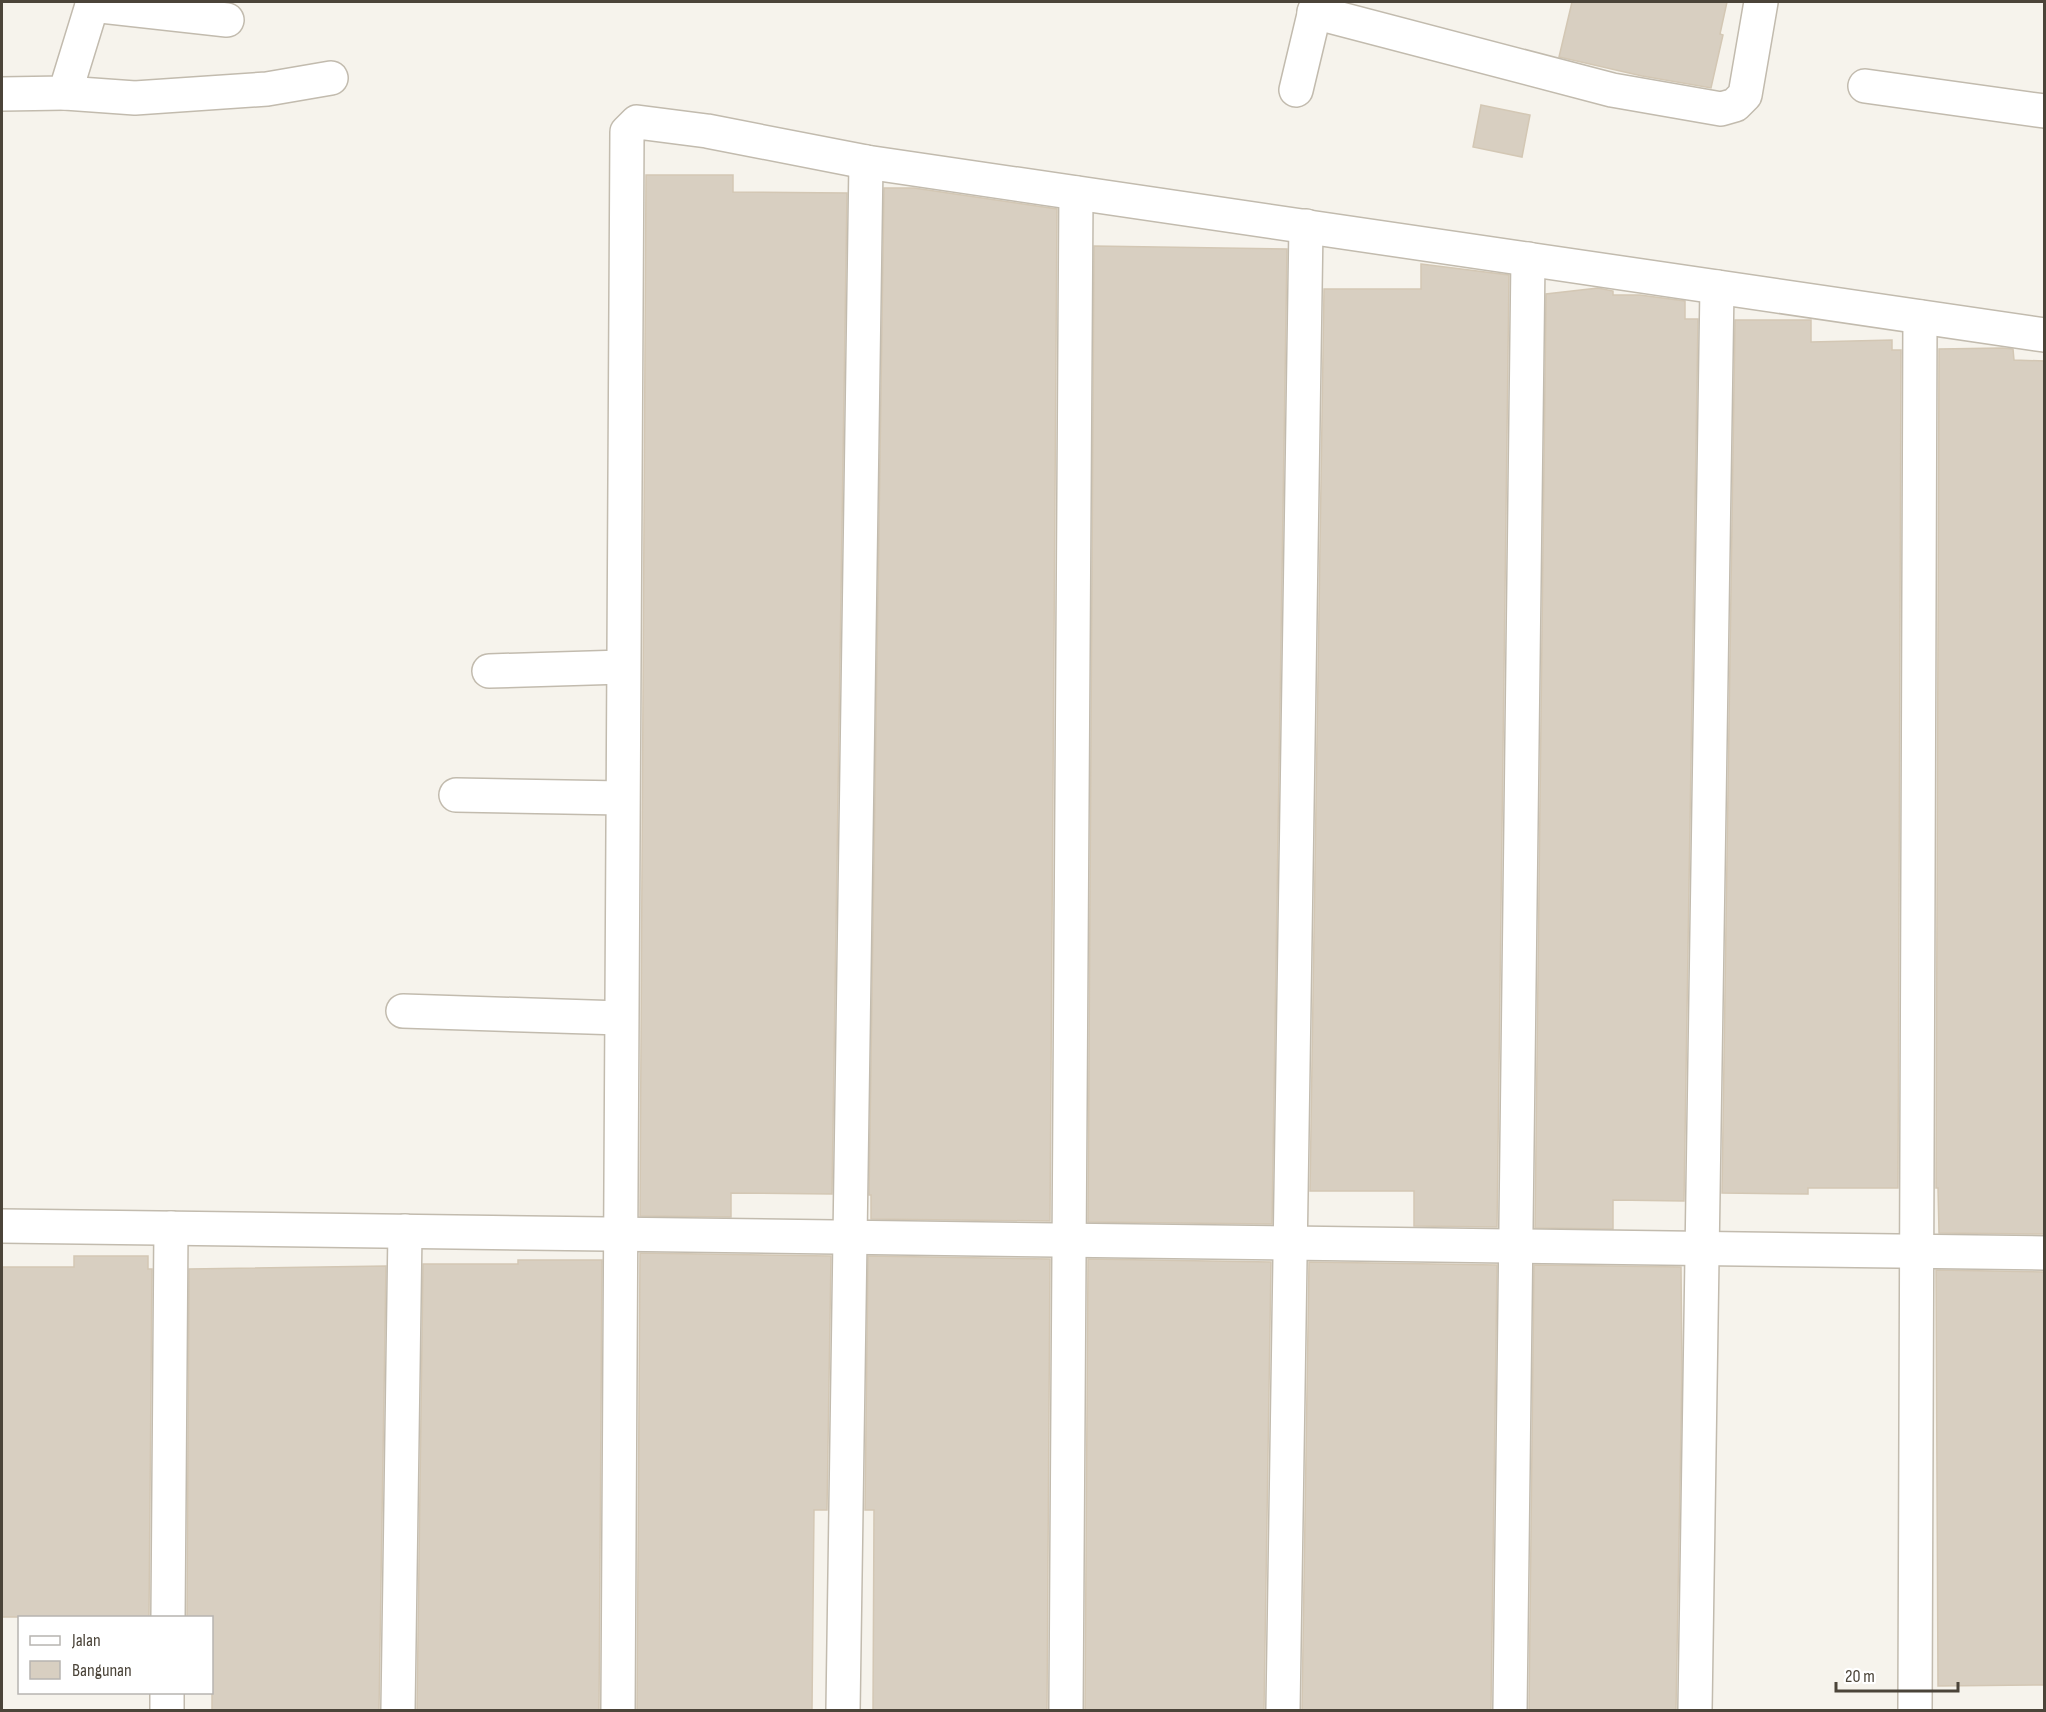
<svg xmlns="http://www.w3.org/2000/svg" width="2046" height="1712" viewBox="0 0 2046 1712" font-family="'Sofia Sans Condensed',sans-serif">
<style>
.building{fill:#d8cfc1;stroke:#d3c7b4;stroke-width:1.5}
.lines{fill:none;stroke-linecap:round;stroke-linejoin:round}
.minor-casing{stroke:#c2bbae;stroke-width:36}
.minor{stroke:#fff;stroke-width:33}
</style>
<rect width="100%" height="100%" fill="#f6f3ec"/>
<!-- building -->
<g class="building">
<polygon points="1572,2 1727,2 1720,34 1723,35 1711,88 1642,76 1559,57"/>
<polygon points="1481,105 1530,115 1522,157 1473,147"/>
<polygon points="646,175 733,175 733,192 847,193 832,1194 731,1193 731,1217 640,1216"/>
<polygon points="884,188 914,188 1057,209 1050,1221 871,1219 871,1195 869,1195"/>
<polygon points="1094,246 1287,249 1272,1224 1088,1222"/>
<polygon points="1421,264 1509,275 1497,1227 1414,1226 1414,1191 1310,1191 1324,289 1421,289"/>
<polygon points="1598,288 1613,291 1613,295 1640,295 1685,301 1685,319 1698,319 1684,1201 1613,1200 1613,1229 1535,1228 1546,294"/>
<polygon points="1735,320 1811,320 1811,342 1892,340 1892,350 1901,350 1898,1188 1808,1188 1808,1194 1722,1193"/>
<polygon points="2002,348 2013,349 2014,360 2044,361 2044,1234 1939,1233 1938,1188 1936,1188 1939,349"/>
<polygon points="640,1253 831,1256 827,1510 814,1510 812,1710 637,1710"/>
<polygon points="74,1256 148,1256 148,1269 152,1269 149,1617 2,1617 2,1267 74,1267"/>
<polygon points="868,1256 1050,1259 1047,1710 873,1710 874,1510 865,1510"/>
<polygon points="1088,1259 1271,1262 1264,1710 1085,1710"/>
<polygon points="518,1260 602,1260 599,1710 417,1710 423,1264 518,1264"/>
<polygon points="1309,1262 1497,1265 1491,1710 1302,1710"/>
<polygon points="1534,1265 1681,1267 1682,1369 1676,1710 1529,1710"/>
<polygon points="386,1266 379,1710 212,1710 212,1617 187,1617 189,1269"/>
<polygon points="1936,1270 2044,1272 2044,1685 1938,1686"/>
</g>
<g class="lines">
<!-- minor casing -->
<g class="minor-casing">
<g id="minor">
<polyline points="92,5 227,20"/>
<polyline points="1314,12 1612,90 1721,109 1735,105 1745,95 1761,2"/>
<polyline points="1865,86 2044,111"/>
<polyline points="1296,90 1317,2"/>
<polyline points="65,93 135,98 267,89 331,78"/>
<polyline points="2,94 65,93 93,2"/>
<polyline points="489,671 623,667"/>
<polyline points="456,795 622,798"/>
<polyline points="403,1011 621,1018"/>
<polyline points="2,1226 2044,1253"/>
<polyline points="168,1618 171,1228"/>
<polyline points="167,1710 167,1692"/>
<polyline points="398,1710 405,1231"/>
<polyline points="618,1710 627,132 637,122 707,131 866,162 2044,335"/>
<polyline points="843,1710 866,162"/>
<polyline points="1066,1710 1076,193"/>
<polyline points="1283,1710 1306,226"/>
<polyline points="1510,1710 1528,259"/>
<polyline points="1695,1710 1717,287"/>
<polyline points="1915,1710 1920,317"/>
</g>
</g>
<!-- minor -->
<use href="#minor" class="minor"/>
</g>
<!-- border -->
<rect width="2046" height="1712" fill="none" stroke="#4b4439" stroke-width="6"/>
<!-- legend -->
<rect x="18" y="1616" width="195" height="78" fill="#ffffff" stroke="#b7b4b0" stroke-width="1.5"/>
<rect x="30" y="1636" width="30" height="9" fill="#ffffff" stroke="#b7b4b0" stroke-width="1.5"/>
<text x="72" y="1646" font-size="18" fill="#4b4439">Jalan</text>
<rect x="30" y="1661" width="30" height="18" fill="#d8cfc1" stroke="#b7b4b0" stroke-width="1.5"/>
<text x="72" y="1676" font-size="18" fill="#4b4439">Bangunan</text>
<!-- scale -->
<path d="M1836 1682v9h122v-9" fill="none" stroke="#4b4439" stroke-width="3"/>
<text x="1845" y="1682" font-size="18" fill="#4b4439" stroke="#ffffff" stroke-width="4.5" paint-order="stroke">20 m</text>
</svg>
